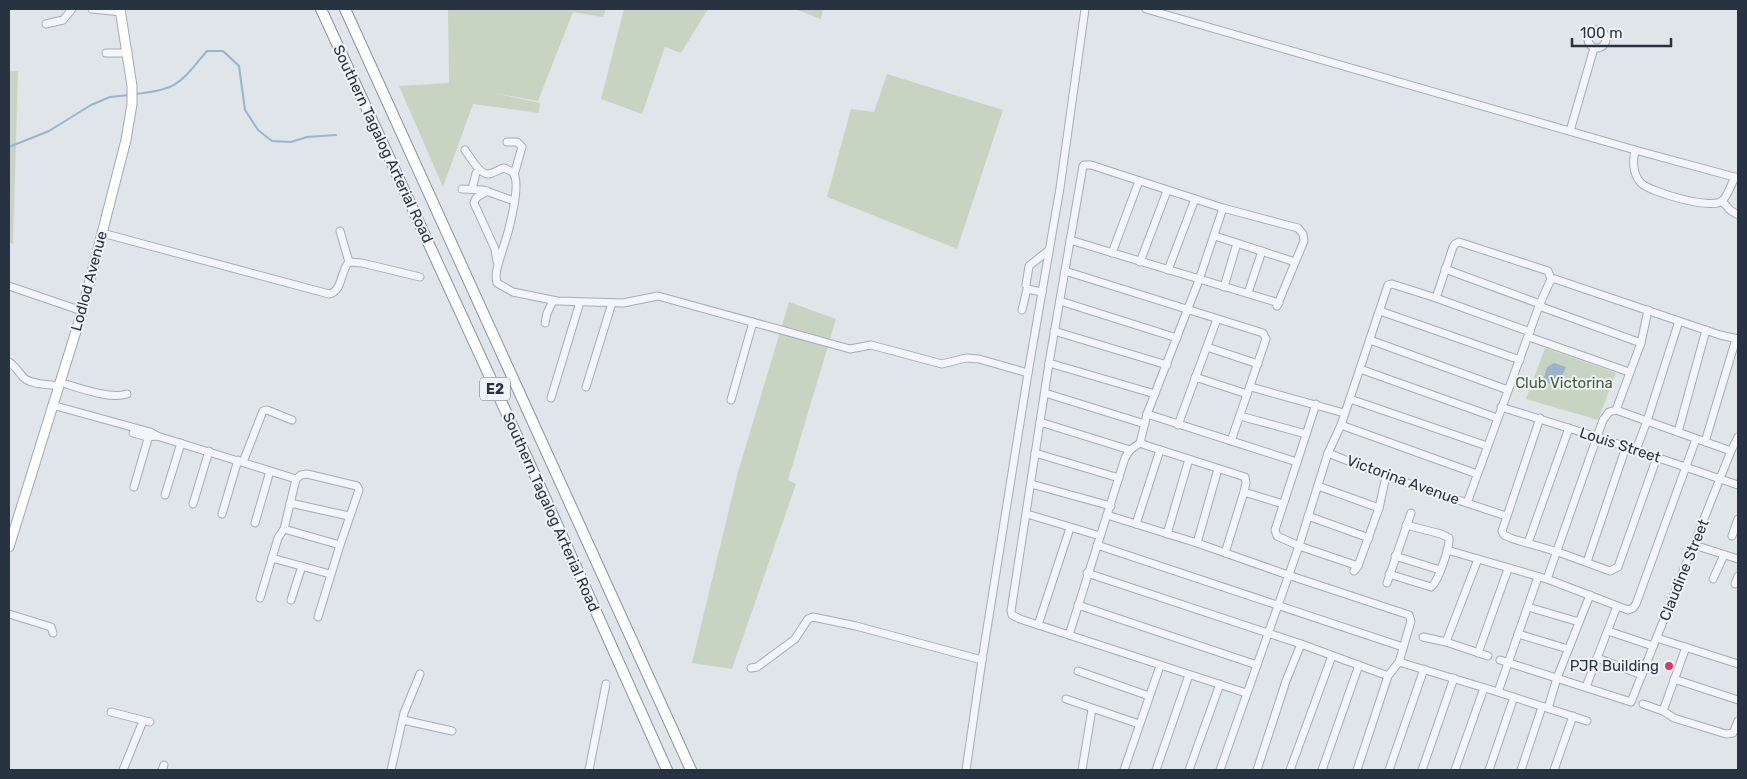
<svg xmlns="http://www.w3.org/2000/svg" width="1747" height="779" viewBox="0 0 1747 779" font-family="Rubik,sans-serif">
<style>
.green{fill:#c7d4c1}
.water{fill:#99b4cc}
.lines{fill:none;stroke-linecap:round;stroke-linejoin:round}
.stream{stroke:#99b4cc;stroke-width:2}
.minor-casing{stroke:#a5acb4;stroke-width:9}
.major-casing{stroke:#9fa9b6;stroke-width:11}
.highway-casing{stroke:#8793a1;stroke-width:12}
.minor{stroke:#f3f5f8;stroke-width:7}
.major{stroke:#fff;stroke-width:9}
.highway{stroke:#fff;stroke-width:10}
.poi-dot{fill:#d63f5d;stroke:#f0f3f7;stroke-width:2}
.labels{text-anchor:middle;stroke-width:4;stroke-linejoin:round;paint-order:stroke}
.shield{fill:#f0f3f7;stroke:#646d78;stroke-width:1}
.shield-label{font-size:14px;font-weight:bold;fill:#283342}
.street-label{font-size:15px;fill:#283342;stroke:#f0f3f7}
.park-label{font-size:15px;fill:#3f5f34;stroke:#f0f3f7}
.poi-label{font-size:15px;fill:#283342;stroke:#f0f3f7;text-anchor:end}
</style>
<rect width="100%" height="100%" fill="#e0e5ea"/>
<!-- green -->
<g class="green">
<polygon points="448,9 606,9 603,17 573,12 538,101 494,93 540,103 539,113 473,104 443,187 399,86 449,83"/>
<polygon points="624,9 708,9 681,53 665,47 642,114 601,99"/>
<polygon points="795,9 823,9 821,19"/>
<polygon points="9,71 18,71 13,244 9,242"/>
<polygon points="887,74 1003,110 957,249 827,197 851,109 874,112"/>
<polygon points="789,302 836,319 788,480 796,484 732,669 692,663 738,472"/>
<polygon points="1545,348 1616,373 1598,420 1526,399"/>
</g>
<!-- water -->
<polygon class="water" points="1554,363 1566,367 1561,379 1553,385 1543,381 1547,367"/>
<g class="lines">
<!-- stream -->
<g class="stream">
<path d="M134 94C178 90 180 83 207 51H223L239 66 245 110 258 130 272 141 291 142 307 137 336 135"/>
<polyline points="9,147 49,131 91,105 110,97 129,95"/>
</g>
<!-- minor casing -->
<g class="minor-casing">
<g id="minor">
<polyline points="92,9 121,12"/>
<polyline points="1146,9 1635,150 1738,178"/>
<polyline points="46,24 63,20 72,9"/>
<circle cx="1597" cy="39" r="9"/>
<polyline points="106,53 128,53"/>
<polyline points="1570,131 1594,48"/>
<polyline points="507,142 517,142 522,147 514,175"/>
<path d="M465 150C469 156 481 175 488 174 493 174 499 169 504 168 508 170 511 170 514 174 521 187 508 234 503 248 500 261 494 270 497 283L513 292 557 301 623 303 658 296 850 349 871 345 942 364 966 358 979 359 1028 373"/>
<path d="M1635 150C1633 161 1632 173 1641 183 1650 192 1711 210 1722 201 1728 196 1731 184 1735 177"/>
<polyline points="462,189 483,190 514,201"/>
<polyline points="472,189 476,173"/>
<polyline points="487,191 476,198 474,203 495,249 497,261"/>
<polyline points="1722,201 1730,210 1738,215"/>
<polyline points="340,231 349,262"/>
<path d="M102 233 329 294C343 291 340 271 349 262L362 263 420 277"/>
<polyline points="1215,236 1295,262"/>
<polyline points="1070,240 1279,303"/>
<polyline points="1112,253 1139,181"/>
<polyline points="1140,262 1167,191"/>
<polyline points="1445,269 1540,304"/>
<polyline points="1168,270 1195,199"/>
<polyline points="1065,271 1263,333 1266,339 1231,441"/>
<polyline points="1026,285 1029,266 1049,250"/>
<polyline points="9,286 82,311"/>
<polyline points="1224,287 1237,243"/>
<polyline points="1248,293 1262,251"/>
<polyline points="1436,298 1453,247 1455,244 1459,242 1548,271 1551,279"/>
<polyline points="1060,301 1177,338"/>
<polyline points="1539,306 1641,343"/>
<polyline points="1022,310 1027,289 1042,292"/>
<polyline points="1380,311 1520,360"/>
<polyline points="545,323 547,313 553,301"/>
<polyline points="1054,331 1167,365"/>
<polyline points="1529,337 1629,372"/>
<polyline points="1370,340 1508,390"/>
<polyline points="1207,347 1258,364"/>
<path d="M9 362C15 366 18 371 23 377 30 385 48 384 58 386"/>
<polyline points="1049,363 1155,394"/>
<polyline points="1360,369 1497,418"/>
<polyline points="1195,377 1247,394"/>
<path d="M59 382C77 387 110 400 127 394"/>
<polyline points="586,387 612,303"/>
<polyline points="1251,387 1344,413"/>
<polyline points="1045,393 1145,424"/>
<polyline points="551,398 580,302"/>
<polyline points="1350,399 1487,446"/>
<polyline points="731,400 753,322"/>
<polyline points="1316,404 1275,530 1277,536 1299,546 1358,566"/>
<polyline points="52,405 150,432 157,436 296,479"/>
<polyline points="1501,407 1597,437 1738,485"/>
<polyline points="1616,410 1641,343 1648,310"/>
<polyline points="1147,414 1297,462"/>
<polyline points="1240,416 1306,434"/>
<polyline points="1540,418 1502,531 1504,535 1513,539 1558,552 1610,571 1618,567 1657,457"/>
<polyline points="1040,422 1130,450"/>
<polyline points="1178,425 1217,319"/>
<polyline points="1341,425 1477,474"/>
<polyline points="1678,432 1706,330"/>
<polyline points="133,433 148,437 157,436"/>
<polyline points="1705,442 1736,339"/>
<polyline points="1140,443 1147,414 1199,280 1223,208"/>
<polyline points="1636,450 1647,421 1679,321"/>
<polyline points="1035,453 1119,478"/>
<polyline points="1328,453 1341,425 1388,285 1392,284 1436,298 1530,332"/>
<polyline points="243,462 263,411 267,410 292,420"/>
<polyline points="1031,484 1111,506"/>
<polyline points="1318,486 1379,508"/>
<polyline points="134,487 150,432"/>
<polyline points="1244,492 1283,504"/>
<polyline points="165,495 181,443"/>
<polyline points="290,503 349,516"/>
<polyline points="1467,503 1506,516"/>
<polyline points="193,504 209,451"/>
<polyline points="222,514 238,460"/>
<polyline points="1027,514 1100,536"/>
<polyline points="1107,515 1197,543 1288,575 1409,615 1411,621 1399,662 1388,676 1357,770"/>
<polyline points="1308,516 1369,538"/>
<polyline points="255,523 270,471"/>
<polyline points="1136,524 1160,450"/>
<polyline points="284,529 340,545"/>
<polyline points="1167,534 1189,459"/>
<polyline points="1732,536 1738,519"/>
<polyline points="1197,543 1218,469"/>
<polyline points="1528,543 1569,428"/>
<polyline points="1097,545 1403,647"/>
<polyline points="1694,545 1738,559"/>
<polyline points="1447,550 1547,579 1628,610 1633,608 1636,604 1696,439"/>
<polyline points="1395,556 1440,570"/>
<polyline points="272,558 330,574"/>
<polyline points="1587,562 1626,447"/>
<polyline points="1354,571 1358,566 1379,508 1386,476"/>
<polyline points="1087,573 1301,644 1388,676"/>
<path d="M1389 574 1431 587C1438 582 1450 547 1449 538L1441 534 1406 525"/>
<polyline points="1547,579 1603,420 1609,412 1616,410 1731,451"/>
<polyline points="1713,579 1724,555"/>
<polyline points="1387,583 1411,513"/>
<polyline points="1735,584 1738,576"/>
<polyline points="260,598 278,538 284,529 296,479 301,475 307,474 357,486 359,490 340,545 318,617"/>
<polyline points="291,600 302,566"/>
<polyline points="1078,605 1257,665"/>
<polyline points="1528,607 1579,622"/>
<polyline points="9,614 51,627 53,633"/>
<polyline points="1038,625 1070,528"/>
<polyline points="1608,631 1653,646"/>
<polyline points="1518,634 1568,649"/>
<polyline points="1069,635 1125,458 1130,450 1140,443 1148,446 1245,477 1246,483 1244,492 1225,553"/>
<polyline points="1423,637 1446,642 1488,656"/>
<polyline points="1657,638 1738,664"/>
<polyline points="1446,642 1478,559"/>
<polyline points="1686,647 1663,711 1674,718 1726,734 1733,733 1738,721"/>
<polyline points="1478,653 1508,569"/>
<polyline points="1597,658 1642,675"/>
<polyline points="1500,660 1631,702 1731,451 1738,437"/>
<polyline points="1399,662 1498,692 1587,721"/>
<polyline points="751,668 757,667 795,639 808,619 813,617 856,626 982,660"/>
<polyline points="1078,671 1149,696"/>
<polyline points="1674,679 1738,700"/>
<polyline points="1586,687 1617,606"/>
<polyline points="1498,692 1538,577"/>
<polyline points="1246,693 1020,619 1012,615 1011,611 1049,363 1083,166 1084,165 1091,165 1223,208 1298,228 1303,234 1304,241 1277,306"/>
<polyline points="1066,699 1139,724"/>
<polyline points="1643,704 1663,711"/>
<polyline points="1548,708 1557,678 1590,595"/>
<polyline points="111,712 150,722"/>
<polyline points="403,720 452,731"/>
<polyline points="123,770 143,721"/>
<polyline points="162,770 164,765"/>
<polyline points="391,770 404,713 420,674"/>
<polyline points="589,770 606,684"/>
<polyline points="966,770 982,660 1028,373 1060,188 1085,9"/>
<polyline points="1082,770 1092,709"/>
<polyline points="1124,770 1160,666"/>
<polyline points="1156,770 1189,675"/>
<polyline points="1189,770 1220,684"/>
<polyline points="1220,770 1299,546 1328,453 1386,476 1467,503 1539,306 1551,279 1555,279 1720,335 1738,339"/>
<polyline points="1257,770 1286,681 1301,644"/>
<polyline points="1290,770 1332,656"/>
<polyline points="1322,770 1359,665"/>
<polyline points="1389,770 1424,669"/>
<polyline points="1422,770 1454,678"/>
<polyline points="1455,770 1484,688"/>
<polyline points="1489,770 1514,697"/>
<polyline points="1521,770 1542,707"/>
<polyline points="1554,770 1573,716"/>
</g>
</g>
<!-- major casing -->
<g class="major-casing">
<polyline id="major" points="9,547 81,315 126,140 132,104 132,86 120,9"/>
</g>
<!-- highway casing -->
<g class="highway-casing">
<g id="highway">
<polyline points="321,9 534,473 667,770"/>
<polyline points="345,9 691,770"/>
</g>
</g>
<!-- minor -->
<use href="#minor" class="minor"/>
<!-- major -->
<use href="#major" class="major"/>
<!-- highway -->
<use href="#highway" class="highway"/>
</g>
<!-- markers -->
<circle class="poi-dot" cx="1669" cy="666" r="5"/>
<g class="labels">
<!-- shield labels -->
<rect class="shield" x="480" y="377.5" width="30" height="23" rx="4"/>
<g class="shield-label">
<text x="495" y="394">E2</text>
</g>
<!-- street labels -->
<g class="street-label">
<text transform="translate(383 144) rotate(65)" y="5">Southern Tagalog Arterial Road</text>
<text transform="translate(89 281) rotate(-75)" y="5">Lodlod Avenue</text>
<text transform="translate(1620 445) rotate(18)" y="5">Louis Street</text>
<text transform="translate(1403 480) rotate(20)" y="5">Victorina Avenue</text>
<text transform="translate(551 512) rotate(66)" y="5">Southern Tagalog Arterial Road</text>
<text transform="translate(1684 570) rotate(-68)" y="5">Claudine Street</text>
</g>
<!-- park labels -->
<g class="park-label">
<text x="1564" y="388">Club Victorina</text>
</g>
<!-- poi labels -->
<g class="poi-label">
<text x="1659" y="671">PJR Building</text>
</g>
</g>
<!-- border -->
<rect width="1747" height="779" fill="none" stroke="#283342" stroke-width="20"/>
<!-- scale -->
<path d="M1572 38v8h99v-8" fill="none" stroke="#283342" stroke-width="2.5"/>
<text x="1580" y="38" font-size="15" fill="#283342" stroke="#f0f3f7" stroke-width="4" paint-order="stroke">100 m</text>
</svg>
